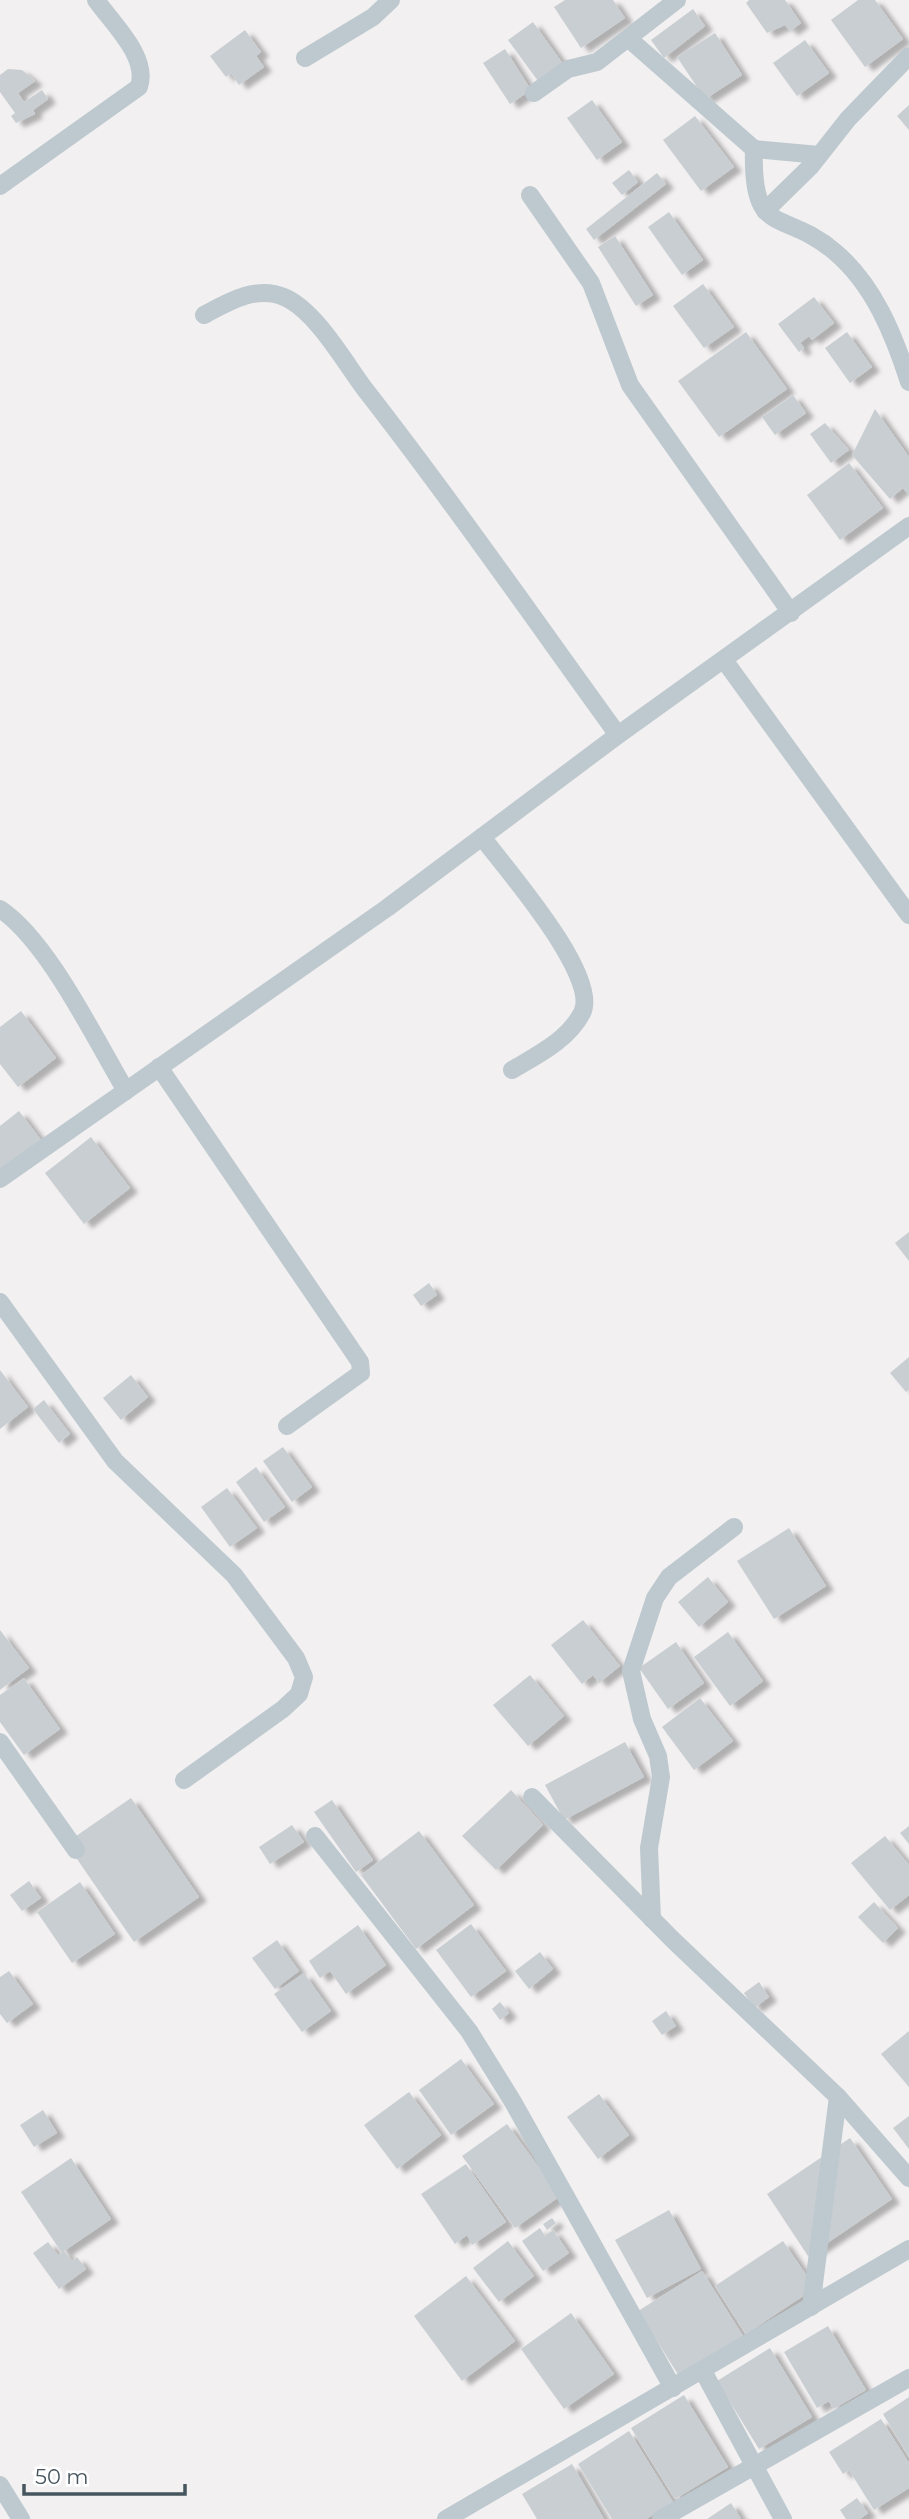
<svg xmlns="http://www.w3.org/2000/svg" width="909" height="2519" viewBox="0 0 909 2519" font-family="Montserrat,sans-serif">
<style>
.building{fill:#c9ced2;filter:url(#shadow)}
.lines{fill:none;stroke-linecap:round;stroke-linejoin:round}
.minor{stroke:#bdc9cf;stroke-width:18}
</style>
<defs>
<filter id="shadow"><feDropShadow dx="8" dy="4.5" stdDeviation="2" flood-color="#0004"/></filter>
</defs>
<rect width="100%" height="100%" fill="#f2f0f0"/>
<!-- building -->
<g class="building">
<polygon points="565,0 613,0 625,18 581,48 554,7"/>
<polygon points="749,0 785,0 801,23 790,31 785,25 767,33 746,3"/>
<polygon points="858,0 875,0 903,39 865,67 831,20"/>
<polygon points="693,9 705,26 664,58 651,40"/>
<polygon points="533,22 563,64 538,81 508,40"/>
<polygon points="245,30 261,52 256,56 264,67 239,85 231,73 226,77 210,56"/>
<polygon points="715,33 742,75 705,99 677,57"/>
<polygon points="805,40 829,73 797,96 773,63"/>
<polygon points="505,49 531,90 510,104 483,63"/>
<polygon points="8,69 22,70 35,81 18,93 24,102 42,90 48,99 33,110 35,114 16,123 11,116 15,113 0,92 0,75"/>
<polygon points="592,100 622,142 597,160 567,118"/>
<polygon points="909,105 909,130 897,116"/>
<polygon points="695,116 734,167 701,191 663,140"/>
<polygon points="629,170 638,182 622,195 612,183"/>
<polygon points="657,173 666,184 594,240 586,229"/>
<polygon points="669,212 703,260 682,275 648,227"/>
<polygon points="615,236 653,295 636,306 598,247"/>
<polygon points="703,284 734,327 704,348 673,306"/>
<polygon points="814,297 834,323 812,340 809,336 800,343 804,348 799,352 778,324"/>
<polygon points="746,332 787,389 719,437 678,381"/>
<polygon points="847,332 872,367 850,383 825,348"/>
<polygon points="793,395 806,413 775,435 762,417"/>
<polygon points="875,409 909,457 909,495 903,488 890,499 852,455"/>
<polygon points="825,423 849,450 831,463 810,434"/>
<polygon points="849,463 883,508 840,540 807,495"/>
<polygon points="21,1011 56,1058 18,1087 0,1064 0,1027"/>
<polygon points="19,1111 41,1140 0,1172 0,1126"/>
<polygon points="91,1137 130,1188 84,1224 45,1173"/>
<polygon points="909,1232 909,1261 895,1243"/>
<polygon points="429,1283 437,1295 421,1306 413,1295"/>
<polygon points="909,1357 909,1389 906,1392 890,1373"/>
<polygon points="0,1370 28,1407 0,1429"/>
<polygon points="131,1375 148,1397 121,1420 103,1398"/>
<polygon points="44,1400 70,1434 59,1443 33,1409"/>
<polygon points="283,1447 312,1487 292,1502 263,1461"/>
<polygon points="256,1467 285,1507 264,1522 236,1482"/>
<polygon points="227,1488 257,1528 230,1547 201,1507"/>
<polygon points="789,1528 826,1586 774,1619 737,1561"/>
<polygon points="708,1577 728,1602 699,1627 678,1602"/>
<polygon points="583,1620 620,1666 599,1683 593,1675 582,1684 551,1645"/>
<polygon points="0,1630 29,1668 0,1690"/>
<polygon points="728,1632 763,1681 730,1706 694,1657"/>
<polygon points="676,1642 704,1683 668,1709 639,1668"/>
<polygon points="530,1675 564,1716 528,1746 493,1705"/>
<polygon points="24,1678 60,1729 24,1755 0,1722 0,1695"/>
<polygon points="700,1698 733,1741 694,1770 662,1727"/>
<polygon points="625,1742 644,1777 564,1820 545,1785"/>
<polygon points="511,1790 543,1825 496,1870 462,1836"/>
<polygon points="131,1798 199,1897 134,1942 66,1843"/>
<polygon points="332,1800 373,1860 356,1872 314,1812"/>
<polygon points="292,1825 304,1842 270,1864 259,1847"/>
<polygon points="909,1826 909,1844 900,1833"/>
<polygon points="419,1831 474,1905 416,1949 361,1875"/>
<polygon points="885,1836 909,1865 909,1895 890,1910 851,1863"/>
<polygon points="29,1881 41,1898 22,1911 10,1895"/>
<polygon points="80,1882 115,1934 72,1963 37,1912"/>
<polygon points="874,1902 898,1928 883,1943 858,1917"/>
<polygon points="471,1924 506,1971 471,1997 436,1950"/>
<polygon points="358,1925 386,1965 346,1994 330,1971 320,1978 309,1961"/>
<polygon points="277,1940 299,1971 275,1989 252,1958"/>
<polygon points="540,1952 553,1969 529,1989 515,1971"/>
<polygon points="9,1971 33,2004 7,2023 0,2014 0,1977"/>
<polygon points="304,1973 331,2011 302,2032 274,1994"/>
<polygon points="759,1982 769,1997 754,2008 744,1993"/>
<polygon points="500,2002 509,2013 500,2020 492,2009"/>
<polygon points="666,2011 676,2026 662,2035 652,2021"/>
<polygon points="909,2031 909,2087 881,2054"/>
<polygon points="461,2059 494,2104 451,2135 419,2090"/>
<polygon points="409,2092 441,2135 397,2169 364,2125"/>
<polygon points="599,2094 629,2135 598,2159 567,2117"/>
<polygon points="43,2110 57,2133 34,2147 20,2125"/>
<polygon points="909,2116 909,2149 893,2128"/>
<polygon points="507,2124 560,2196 515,2228 462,2156"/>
<polygon points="850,2138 892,2199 808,2256 767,2194"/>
<polygon points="71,2158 111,2219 64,2251 72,2261 77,2257 86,2269 59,2289 33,2253 48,2242 58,2255 62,2253 21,2192"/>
<polygon points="466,2164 506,2222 472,2245 467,2235 455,2244 421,2194"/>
<polygon points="669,2210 701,2269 647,2298 615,2240"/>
<polygon points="552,2218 556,2223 547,2230 543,2224"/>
<polygon points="540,2228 545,2236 553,2230 569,2253 543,2271 522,2241"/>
<polygon points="508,2241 534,2276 499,2302 473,2268"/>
<polygon points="783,2241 815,2288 746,2334 715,2286"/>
<polygon points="702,2271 743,2336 679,2376 638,2311"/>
<polygon points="466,2276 515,2341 462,2381 414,2316"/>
<polygon points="571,2313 614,2374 564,2409 521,2349"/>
<polygon points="828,2326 866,2390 833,2409 829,2401 817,2408 784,2352"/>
<polygon points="770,2348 812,2417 759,2449 717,2381"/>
<polygon points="684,2395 728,2467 675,2499 631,2428"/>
<polygon points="909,2397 909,2457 883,2414"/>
<polygon points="881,2419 909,2463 909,2488 874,2510 849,2470 843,2474 829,2452"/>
<polygon points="629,2431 673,2502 646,2519 612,2519 578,2464"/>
<polygon points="572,2464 604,2519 537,2519 522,2494"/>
<polygon points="857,2498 868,2513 860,2519 846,2519 840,2510"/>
<polygon points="731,2503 741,2519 707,2519"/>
</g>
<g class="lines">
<!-- minor -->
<g class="minor">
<path d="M629 39 754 149C751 240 784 208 835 252 874 285 894 335 909 382"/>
<polyline points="305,58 373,17 391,0"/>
<polyline points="534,93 568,69 597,62 677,0"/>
<polyline points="754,149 819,155"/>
<path d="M0 186 139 87C149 57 113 24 96 0"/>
<polyline points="530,195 591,283 630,385 791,613"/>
<polyline points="765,211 811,166 848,119 909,56"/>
<path d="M204 315C228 302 256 285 284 297 315 310 344 361 364 388 452 501 534 619 618 735"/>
<polyline points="724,660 909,915"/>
<path d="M482 837C506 869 601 977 582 1013 567 1041 537 1055 512 1070"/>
<path d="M0 909C48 941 95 1039 126 1091"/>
<polyline points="159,1067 360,1362 361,1373 287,1426"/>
<polyline points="0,1179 387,908 618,735 909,526"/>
<polyline points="0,1302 115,1461 234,1575 296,1658 304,1677 299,1694 283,1709 184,1780"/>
<polyline points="0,1742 76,1850"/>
<polyline points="532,1797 672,1939 838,2097 909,2178"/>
<polyline points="315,1836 469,2031 513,2102 673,2388"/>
<polyline points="652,1919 649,1848 661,1777 658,1756 642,1719 631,1671 655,1598 669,1577 734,1527"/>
<polyline points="811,2307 838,2097"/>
<polyline points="703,2371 783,2519"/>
<polyline points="0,2485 21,2519"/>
<polyline points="446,2519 909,2249"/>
<polyline points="661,2519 909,2378"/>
</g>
</g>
<!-- scale -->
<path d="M24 2484v10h161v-10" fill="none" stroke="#47555e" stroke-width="3.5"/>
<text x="35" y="2484" font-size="21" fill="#47555e" stroke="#ffffff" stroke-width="5" paint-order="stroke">50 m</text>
</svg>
